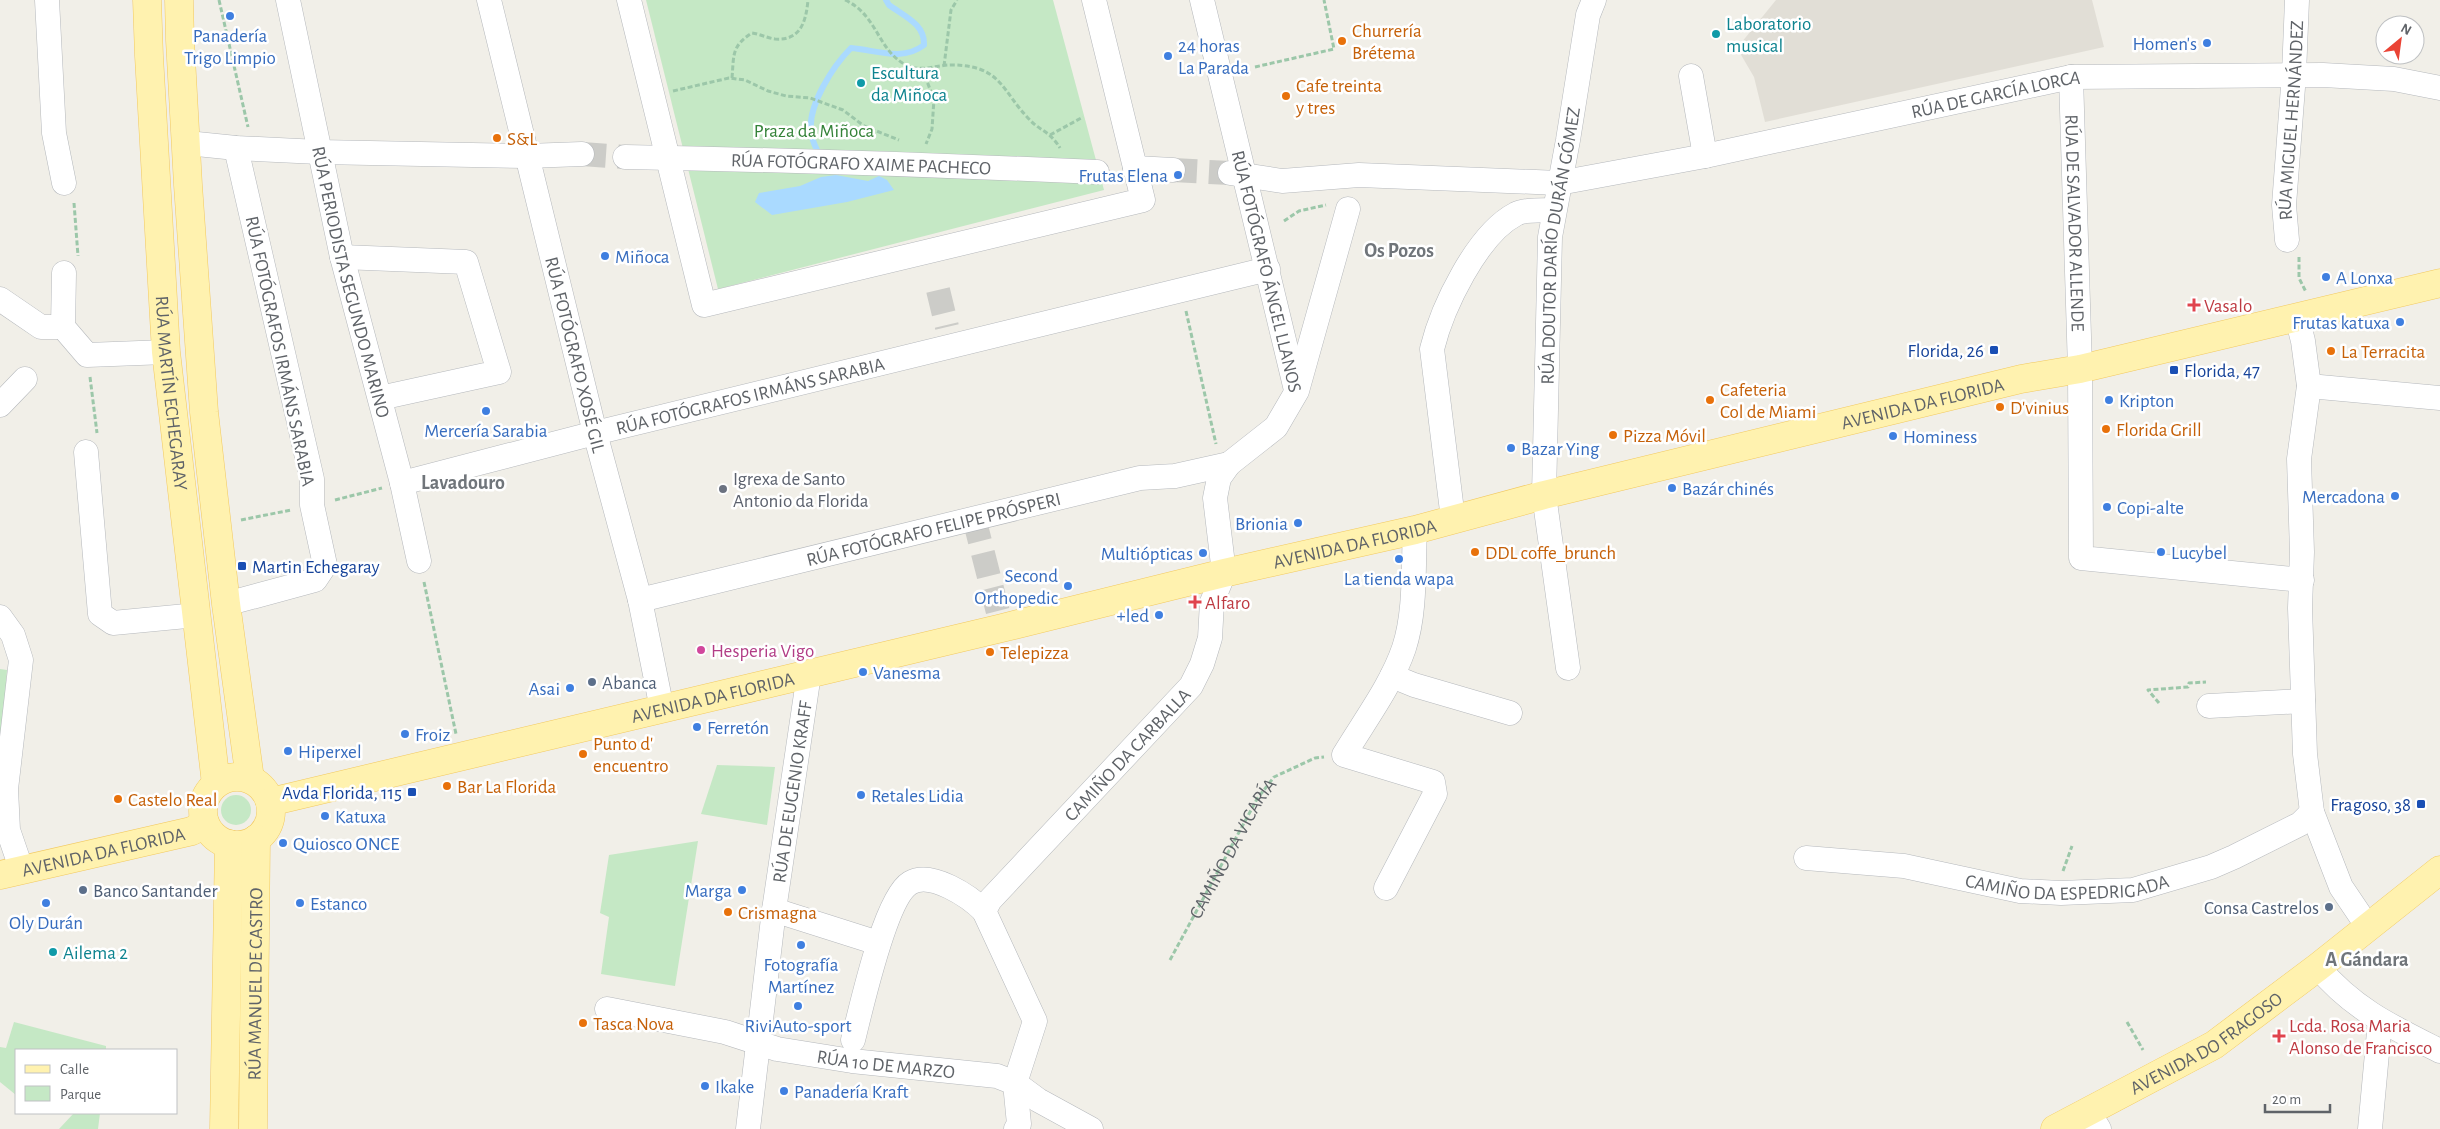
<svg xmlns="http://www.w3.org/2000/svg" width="2440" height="1129" viewBox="0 0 2440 1129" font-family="'Alegreya Sans',sans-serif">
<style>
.education{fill:#e1ded6}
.green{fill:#c5e8c5}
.water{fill:#aadaff}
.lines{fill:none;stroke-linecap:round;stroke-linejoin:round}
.stream{stroke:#aadaff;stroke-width:6}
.minor-tunnel{stroke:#ccccc8;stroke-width:24;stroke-dasharray:24 12;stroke-linecap:butt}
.minor-casing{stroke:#b5b8bc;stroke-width:25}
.major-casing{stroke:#f2c960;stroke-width:29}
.path{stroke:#9cc7a9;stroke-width:3;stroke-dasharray:5 2.5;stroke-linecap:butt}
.minor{stroke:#fff;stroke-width:24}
.major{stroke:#fff2af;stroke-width:28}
.shop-dot{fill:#3f7fe0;stroke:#fff;stroke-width:2}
.culture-dot{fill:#0f9aa8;stroke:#fff;stroke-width:2}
.food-dot{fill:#e8710a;stroke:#fff;stroke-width:2}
.health-dot{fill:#e0444e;stroke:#fff;stroke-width:2}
.transit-dot{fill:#1a4fb4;stroke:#fff;stroke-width:2}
.worship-dot{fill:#6b7280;stroke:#fff;stroke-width:2}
.hotel-dot{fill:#d1479c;stroke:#fff;stroke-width:2}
.service-dot{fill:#5c6f8a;stroke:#fff;stroke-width:2}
.labels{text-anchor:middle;stroke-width:5;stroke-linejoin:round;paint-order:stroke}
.culture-label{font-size:19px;fill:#0d838f;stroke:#fff;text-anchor:start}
.food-label{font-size:19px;fill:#c56008;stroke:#fff;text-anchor:start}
.shop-label{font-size:19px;fill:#366cbe;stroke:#fff;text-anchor:start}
.street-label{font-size:19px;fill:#5f6368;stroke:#fff}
.park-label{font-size:19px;fill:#348238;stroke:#fff}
.health-label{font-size:19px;fill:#be3a42;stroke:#fff;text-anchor:start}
.transit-label{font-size:19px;fill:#164399;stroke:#fff;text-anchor:end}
.worship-label{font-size:19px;fill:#5b616d;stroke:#fff;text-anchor:start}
.hotel-label{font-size:19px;fill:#b23c85;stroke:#fff;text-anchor:start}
.service-label{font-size:19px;fill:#4e5e75;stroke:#fff;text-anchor:start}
.neighbourhood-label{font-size:20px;font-weight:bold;fill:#70757a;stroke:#fff}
</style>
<rect width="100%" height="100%" fill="#f1efe8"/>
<!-- education -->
<polygon class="education" points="1776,0 2092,0 2104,47 1765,122 1754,77 1737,48"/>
<!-- green -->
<g class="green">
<polygon points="646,0 1053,0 1104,190 718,289"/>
<polygon points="0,669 7,670 0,763"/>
<polygon points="717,765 775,767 767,825 701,814"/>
<circle cx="236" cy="810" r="15"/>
<polygon points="698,841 675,986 601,974 609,917 600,913 609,855"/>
<polygon points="14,1022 106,1046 106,1050 16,1050 16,1095 0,1082 0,1047 6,1048"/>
<polygon points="74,1113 100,1113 98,1129 59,1129"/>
</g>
<!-- water -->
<polygon class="water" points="836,175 868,181 879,176 887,180 894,190 847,202 772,215 755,202 759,193 800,186 821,177"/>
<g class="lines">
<!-- stream -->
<path class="stream" d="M820 157C817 149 811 140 811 131 808 105 833 66 851 48 876 50 902 62 924 45 925 24 904 16 889 5L886 0"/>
<!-- minor-tunnel -->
<g class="minor-tunnel">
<polyline points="582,154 625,157"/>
<polyline points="1173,170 1230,173"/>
<polyline points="938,290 947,327"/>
<polyline points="974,518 1002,628"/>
</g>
<!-- minor casing -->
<g class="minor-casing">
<g id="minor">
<polyline points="47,0 54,133 64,183"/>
<path id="s2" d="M288 0 342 257 402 483 419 561"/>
<path id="s3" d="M489 0 595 433 640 600 662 709"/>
<polyline points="629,0 704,305 1143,200 1094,0"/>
<path id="s4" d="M1202 0 1296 390"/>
<polyline points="1691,76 1705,156"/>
<path id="s5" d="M2071 77 2080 369 2081 558 2302 580"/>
<polyline points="187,143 236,148 319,152 527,156 582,154"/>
<path id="s6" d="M625 157C783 160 940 165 1097 172"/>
<polyline points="1135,168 1173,170"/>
<path id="s7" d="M1230 173 1282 181 1359 175 1559 183 1705 156 2071 77 2323 75 2394 79 2440 88"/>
<path id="s8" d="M2287 240 2284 205 2294 74 2297 0"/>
<polyline points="342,257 466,262 499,372 380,398"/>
<polyline points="64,273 63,327 87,355 166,352"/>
<polyline points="0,299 41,327 63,327"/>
<polyline points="2297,317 2303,341 2309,386 2299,459 2302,552 2300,608 2305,754 2312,812 2341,887 2368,927"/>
<polyline points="2309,386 2440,398"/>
<polyline points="0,405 25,379"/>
<polyline points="86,452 100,614 113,623 197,615"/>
<path id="s9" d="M402 483 595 433 1268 269"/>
<path d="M1453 519 1432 349C1442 308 1477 234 1516 214 1525 209 1544 211 1554 210"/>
<path id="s10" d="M640 600 1140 478 1175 476 1229 464"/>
<polyline points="226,604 315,580 325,565 312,505 312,479 236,148"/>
<polyline points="0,617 13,635 21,660 6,789 8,830 22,871"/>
<path id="s11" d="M1568 668 1544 495 1550 237 1568 140 1588 15 1594 0"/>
<polyline points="1392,676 1414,685 1510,713"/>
<polyline points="2209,706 2303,701"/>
<path id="s12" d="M1806 858 1904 866 2020 891 2061 893 2133 890 2211 867 2234 857 2300 824 2312 812"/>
<path d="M1386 888 1435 794 1433 782 1344 755C1365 720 1391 686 1404 648 1416 611 1413 568 1415 530"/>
<polyline points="774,910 878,943"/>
<path d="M2318 967C2353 1009 2392 1027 2440 1051"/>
<path id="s13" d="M607 1009 725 1032 777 1049 852 1061 997 1076 1015 1083 1038 1100 1091 1129"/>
<path d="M853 1040C861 1009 885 898 910 883 931 870 970 897 984 911"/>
<polyline points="2088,1111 2099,1129"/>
<path id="s14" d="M748 1129 774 910 809 674"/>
<path id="s15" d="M1016 1129 1019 1124 1015 1083 1035 1021 984 911 990 900 1191 686 1202 664 1210 638 1212 602 1224 573 1215 498 1219 478 1229 464 1276 427 1297 391 1348 209"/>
<polyline points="2370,1129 2380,1021"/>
</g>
</g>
<!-- major casing -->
<g class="major-casing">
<g id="major">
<path id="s16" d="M147 0 149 56 166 352 216 784"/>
<polyline points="179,0 180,40 188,185 204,412 226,604 250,779"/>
<circle cx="237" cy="811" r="34"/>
<path id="s17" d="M270 802 1002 628 1224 573 1415 530 1544 495 2021 379 2080 369 2440 283"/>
<path id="s18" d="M0 875 192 831 205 823"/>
<polyline points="224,1129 229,844"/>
<path id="s19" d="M253 1129 256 839"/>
<path id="s20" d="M2055 1129 2214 1045 2318 967 2440 870"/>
</g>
</g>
<!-- path -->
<g class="path">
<polyline points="219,0 248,127"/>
<path d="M845 0C878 15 877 50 906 65 921 73 938 64 954 65 1002 66 1002 92 1030 120 1035 126 1042 129 1048 134 1053 138 1057 143 1060 148"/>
<polyline points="944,66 951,10 957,0"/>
<polyline points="1255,67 1334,49 1324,0"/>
<polyline points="922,69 934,99 932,129 926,144"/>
<path d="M732 78C734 56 731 46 752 33 760 34 767 38 775 39 801 41 806 21 808 0"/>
<polyline points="673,91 729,78 745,80 768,91 786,96 810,98 843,110 864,126 899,140"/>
<polyline points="1050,135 1083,117"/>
<polyline points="74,203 78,256"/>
<polyline points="1284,221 1299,211 1326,205"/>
<polyline points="2299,257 2299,278 2306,292"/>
<polyline points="1186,311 1216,444"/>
<polyline points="90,377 97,433"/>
<polyline points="335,500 382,488"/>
<polyline points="241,520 291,510"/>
<polyline points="424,582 456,734"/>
<polyline points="2159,703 2148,690 2188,687 2189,683 2206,682"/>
<polyline points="2063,871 2072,846"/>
<path id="s1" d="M1170 960 1257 799 1274 777 1315 758 1324 757"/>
<polyline points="2127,1022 2143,1050"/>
</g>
<!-- minor -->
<use href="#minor" class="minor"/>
<!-- major -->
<use href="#major" class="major"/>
</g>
<!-- markers -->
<g class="shop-dot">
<circle cx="230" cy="16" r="5"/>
<circle cx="2207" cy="43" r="5"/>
<circle cx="1168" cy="56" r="5"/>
<circle cx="1178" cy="175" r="5"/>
<circle cx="605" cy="256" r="5"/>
<circle cx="2326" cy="277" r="5"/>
<circle cx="2400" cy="322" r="5"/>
<circle cx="2109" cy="400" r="5"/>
<circle cx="486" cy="411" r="5"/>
<circle cx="1893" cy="436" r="5"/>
<circle cx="1511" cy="448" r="5"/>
<circle cx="1672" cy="488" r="5"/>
<circle cx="2395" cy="496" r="5"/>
<circle cx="2107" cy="507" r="5"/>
<circle cx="1298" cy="523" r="5"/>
<circle cx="2161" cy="552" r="5"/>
<circle cx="1203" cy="553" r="5"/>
<circle cx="1399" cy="559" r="5"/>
<circle cx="1068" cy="586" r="5"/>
<circle cx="1159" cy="615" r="5"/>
<circle cx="863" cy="672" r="5"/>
<circle cx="570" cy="688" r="5"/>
<circle cx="697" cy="727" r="5"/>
<circle cx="405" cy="734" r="5"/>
<circle cx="288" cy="751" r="5"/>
<circle cx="861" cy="795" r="5"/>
<circle cx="325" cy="816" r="5"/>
<circle cx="283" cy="843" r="5"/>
<circle cx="742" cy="890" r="5"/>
<circle cx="46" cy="903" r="5"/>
<circle cx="300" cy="903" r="5"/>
<circle cx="801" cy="945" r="5"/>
<circle cx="798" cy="1006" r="5"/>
<circle cx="705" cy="1086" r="5"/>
<circle cx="784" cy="1091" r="5"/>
</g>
<g class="culture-dot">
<circle cx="1716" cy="34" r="5"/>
<circle cx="861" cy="83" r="5"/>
<circle cx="53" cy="952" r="5"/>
</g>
<g class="food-dot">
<circle cx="1342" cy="41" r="5"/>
<circle cx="1286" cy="96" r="5"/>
<circle cx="497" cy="138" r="5"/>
<circle cx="2331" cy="351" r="5"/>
<circle cx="1710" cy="400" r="5"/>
<circle cx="2000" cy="407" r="5"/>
<circle cx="2106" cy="429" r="5"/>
<circle cx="1613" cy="435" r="5"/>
<circle cx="1475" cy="552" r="5"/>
<circle cx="990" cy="652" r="5"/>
<circle cx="583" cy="754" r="5"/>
<circle cx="447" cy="786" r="5"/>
<circle cx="118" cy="799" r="5"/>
<circle cx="728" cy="912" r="5"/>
<circle cx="583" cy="1023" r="5"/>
</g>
<g class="health-dot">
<path d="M2191.5 297.5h5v5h5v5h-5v5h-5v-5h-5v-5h5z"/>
<path d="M1192.5 594.5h5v5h5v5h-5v5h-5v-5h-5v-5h5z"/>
<path d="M2276.5 1028.5h5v5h5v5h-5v5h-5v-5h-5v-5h5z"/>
</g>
<g class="transit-dot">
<rect x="1989" y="345" width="10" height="10" rx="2.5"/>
<rect x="2169" y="365" width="10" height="10" rx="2.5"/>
<rect x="237" y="561" width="10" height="10" rx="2.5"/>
<rect x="407" y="787" width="10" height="10" rx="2.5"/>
<rect x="2416" y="799" width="10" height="10" rx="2.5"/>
</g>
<circle class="worship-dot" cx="723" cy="489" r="5"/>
<circle class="hotel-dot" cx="701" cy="650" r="5"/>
<g class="service-dot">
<circle cx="592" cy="682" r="5"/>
<circle cx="83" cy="890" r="5"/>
<circle cx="2329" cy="907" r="5"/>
</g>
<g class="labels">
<!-- culture labels -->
<g class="culture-label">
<text x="1726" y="30">Laboratorio<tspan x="1726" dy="22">musical</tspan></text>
<text x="871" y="79">Escultura<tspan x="871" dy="22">da Miñoca</tspan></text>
<text x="63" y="959">Ailema 2</text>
</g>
<!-- food labels -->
<g class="food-label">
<text x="1352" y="37">Churrería<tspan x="1352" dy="22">Brétema</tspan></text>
<text x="1296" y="92">Cafe treinta<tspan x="1296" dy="22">y tres</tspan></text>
<text x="507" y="145">S&amp;L</text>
<text x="2341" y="358">La Terracita</text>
<text x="1720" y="396">Cafeteria<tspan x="1720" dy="22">Col de Miami</tspan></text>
<text x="2010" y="414">D'vinius</text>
<text x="2116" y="436">Florida Grill</text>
<text x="1623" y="442">Pizza Móvil</text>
<text x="1485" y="559">DDL coffe_brunch</text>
<text x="1000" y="659">Telepizza</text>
<text x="593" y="750">Punto d'<tspan x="593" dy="22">encuentro</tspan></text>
<text x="457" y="793">Bar La Florida</text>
<text x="128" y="806">Castelo Real</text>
<text x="738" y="919">Crismagna</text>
<text x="593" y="1030">Tasca Nova</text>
</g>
<!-- shop labels -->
<g class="shop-label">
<text x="230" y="42" text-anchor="middle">Panadería<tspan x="230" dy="22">Trigo Limpio</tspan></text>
<text x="2197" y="50" text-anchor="end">Homen's</text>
<text x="1178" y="52">24 horas<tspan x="1178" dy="22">La Parada</tspan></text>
<text x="1168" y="182" text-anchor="end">Frutas Elena</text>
<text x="615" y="263">Miñoca</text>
<text x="2336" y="284">A Lonxa</text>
<text x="2390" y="329" text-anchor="end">Frutas katuxa</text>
<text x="2119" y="407">Kripton</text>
<text x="486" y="437" text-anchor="middle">Mercería Sarabia</text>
<text x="1903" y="443">Hominess</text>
<text x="1521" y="455">Bazar Ying</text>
<text x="1682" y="495">Bazár chinés</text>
<text x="2385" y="503" text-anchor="end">Mercadona</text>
<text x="2117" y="514">Copi-alte</text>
<text x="1288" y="530" text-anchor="end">Brionia</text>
<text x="2171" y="559">Lucybel</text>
<text x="1193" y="560" text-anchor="end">Multiópticas</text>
<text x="1058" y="582" text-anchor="end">Second<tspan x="1058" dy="22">Orthopedic</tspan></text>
<text x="1399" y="585" text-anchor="middle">La tienda wapa</text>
<text x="1149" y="622" text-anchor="end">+led</text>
<text x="873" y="679">Vanesma</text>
<text x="560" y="695" text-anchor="end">Asai</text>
<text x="707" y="734">Ferretón</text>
<text x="415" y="741">Froiz</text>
<text x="298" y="758">Hiperxel</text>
<text x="871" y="802">Retales Lidia</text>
<text x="335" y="823">Katuxa</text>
<text x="293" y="850">Quiosco ONCE</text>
<text x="732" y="897" text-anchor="end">Marga</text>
<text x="310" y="910">Estanco</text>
<text x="46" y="929" text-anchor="middle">Oly Durán</text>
<text x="801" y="971" text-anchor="middle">Fotografía<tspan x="801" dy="22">Martínez</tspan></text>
<text x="798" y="1032" text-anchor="middle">RiviAuto-sport</text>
<text x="715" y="1093">Ikake</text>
<text x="794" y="1098">Panadería Kraft</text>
</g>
<!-- street labels -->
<g class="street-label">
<text dy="7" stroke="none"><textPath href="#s7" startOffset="776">RÚA DE GARCÍA LORCA</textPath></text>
<text dy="7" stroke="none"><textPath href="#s8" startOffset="120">RÚA MIGUEL HERNÁNDEZ</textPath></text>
<text dy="7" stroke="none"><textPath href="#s6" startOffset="236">RÚA FOTÓGRAFO XAIME PACHECO</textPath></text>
<text dy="7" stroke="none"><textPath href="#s5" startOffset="146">RÚA DE SALVADOR ALLENDE</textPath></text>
<text dy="7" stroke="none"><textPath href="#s11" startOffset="425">RÚA DOUTOR DARÍO DURÁN GÓMEZ</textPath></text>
<text dy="7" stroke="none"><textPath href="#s4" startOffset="279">RÚA FOTÓGRAFO ÁNGEL LLANOS</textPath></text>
<text dy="7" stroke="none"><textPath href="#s2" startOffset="289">RÚA PERIODISTA SEGUNDO MARINO</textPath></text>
<text transform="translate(281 351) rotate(78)" y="7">RÚA FOTÓGRAFOS IRMÁNS SARABIA</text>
<text dy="7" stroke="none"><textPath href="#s3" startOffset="365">RÚA FOTÓGRAFO XOSÉ GIL</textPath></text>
<text dy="7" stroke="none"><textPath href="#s16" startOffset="394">RÚA MARTÍN ECHEGARAY</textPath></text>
<text dy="7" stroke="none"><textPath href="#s9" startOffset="359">RÚA FOTÓGRAFOS IRMÁNS SARABIA</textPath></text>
<text dy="7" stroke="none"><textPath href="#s17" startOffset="1700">AVENIDA DA FLORIDA</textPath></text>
<text dy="7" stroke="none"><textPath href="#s10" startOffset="302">RÚA FOTÓGRAFO FELIPE PRÓSPERI</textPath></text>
<text dy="7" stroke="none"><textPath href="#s17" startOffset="1115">AVENIDA DA FLORIDA</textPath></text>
<text dy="7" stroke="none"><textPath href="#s17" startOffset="455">AVENIDA DA FLORIDA</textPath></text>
<text dy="7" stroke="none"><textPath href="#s15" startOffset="446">CAMIÑO DA CARBALLA</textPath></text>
<text dy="7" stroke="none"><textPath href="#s14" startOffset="340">RÚA DE EUGENIO KRAFF</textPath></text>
<text dy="7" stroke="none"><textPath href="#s1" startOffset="128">CAMIÑO DA VICARÍA</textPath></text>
<text dy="7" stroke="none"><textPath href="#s18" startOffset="106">AVENIDA DA FLORIDA</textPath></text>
<text dy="7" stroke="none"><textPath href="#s12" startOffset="264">CAMIÑO DA ESPEDRIGADA</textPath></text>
<text dy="7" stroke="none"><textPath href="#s19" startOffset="145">RÚA MANUEL DE CASTRO</textPath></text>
<text dy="7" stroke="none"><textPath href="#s20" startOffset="174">AVENIDA DO FRAGOSO</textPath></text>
<text dy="7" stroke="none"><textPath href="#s13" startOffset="285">RÚA 10 DE MARZO</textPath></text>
</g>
<!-- park labels -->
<g class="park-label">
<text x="814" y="137">Praza da Miñoca</text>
</g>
<!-- health labels -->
<g class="health-label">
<text x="2204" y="312">Vasalo</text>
<text x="1205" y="609">Alfaro</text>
<text x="2289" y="1032">Lcda. Rosa Maria<tspan x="2289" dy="22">Alonso de Francisco</tspan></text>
</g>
<!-- transit labels -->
<g class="transit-label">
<text x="1984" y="357">Florida, 26</text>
<text x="2184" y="377" text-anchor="start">Florida, 47</text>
<text x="252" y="573" text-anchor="start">Martin Echegaray</text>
<text x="402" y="799">Avda Florida, 115</text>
<text x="2411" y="811">Fragoso, 38</text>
</g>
<!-- worship labels -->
<g class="worship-label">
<text x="733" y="485">Igrexa de Santo<tspan x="733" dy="22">Antonio da Florida</tspan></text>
</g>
<!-- hotel labels -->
<g class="hotel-label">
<text x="711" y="657">Hesperia Vigo</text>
</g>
<!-- service labels -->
<g class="service-label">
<text x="602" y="689">Abanca</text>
<text x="93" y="897">Banco Santander</text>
<text x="2319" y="914" text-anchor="end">Consa Castrelos</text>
</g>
<!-- neighbourhood labels -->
<g class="neighbourhood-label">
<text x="1399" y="257">Os Pozos</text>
<text x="463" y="489">Lavadouro</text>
<text x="2367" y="966">A Gándara</text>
</g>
</g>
<!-- legend -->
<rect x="15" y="1049" width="162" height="65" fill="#ffffff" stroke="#bfc1c3"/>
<rect x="25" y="1065" width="25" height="8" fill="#fff2af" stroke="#bfc1c3"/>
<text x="60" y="1074" font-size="15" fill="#5f6368">Calle</text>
<rect x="25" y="1086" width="25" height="15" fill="#c5e8c5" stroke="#bfc1c3"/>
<text x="60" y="1099" font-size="15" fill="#5f6368">Parque</text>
<!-- north arrow -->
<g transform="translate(2400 40) rotate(29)"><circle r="24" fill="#ffffff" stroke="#bfc1c3"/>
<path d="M0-4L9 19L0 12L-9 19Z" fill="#ea4335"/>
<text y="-8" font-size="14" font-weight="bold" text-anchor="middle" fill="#5f6368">N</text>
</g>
<!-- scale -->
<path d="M2265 1104v8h65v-8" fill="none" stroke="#5f6368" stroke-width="2.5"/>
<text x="2272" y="1104" font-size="15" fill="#5f6368" stroke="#ffffff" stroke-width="4" paint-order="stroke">20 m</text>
</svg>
